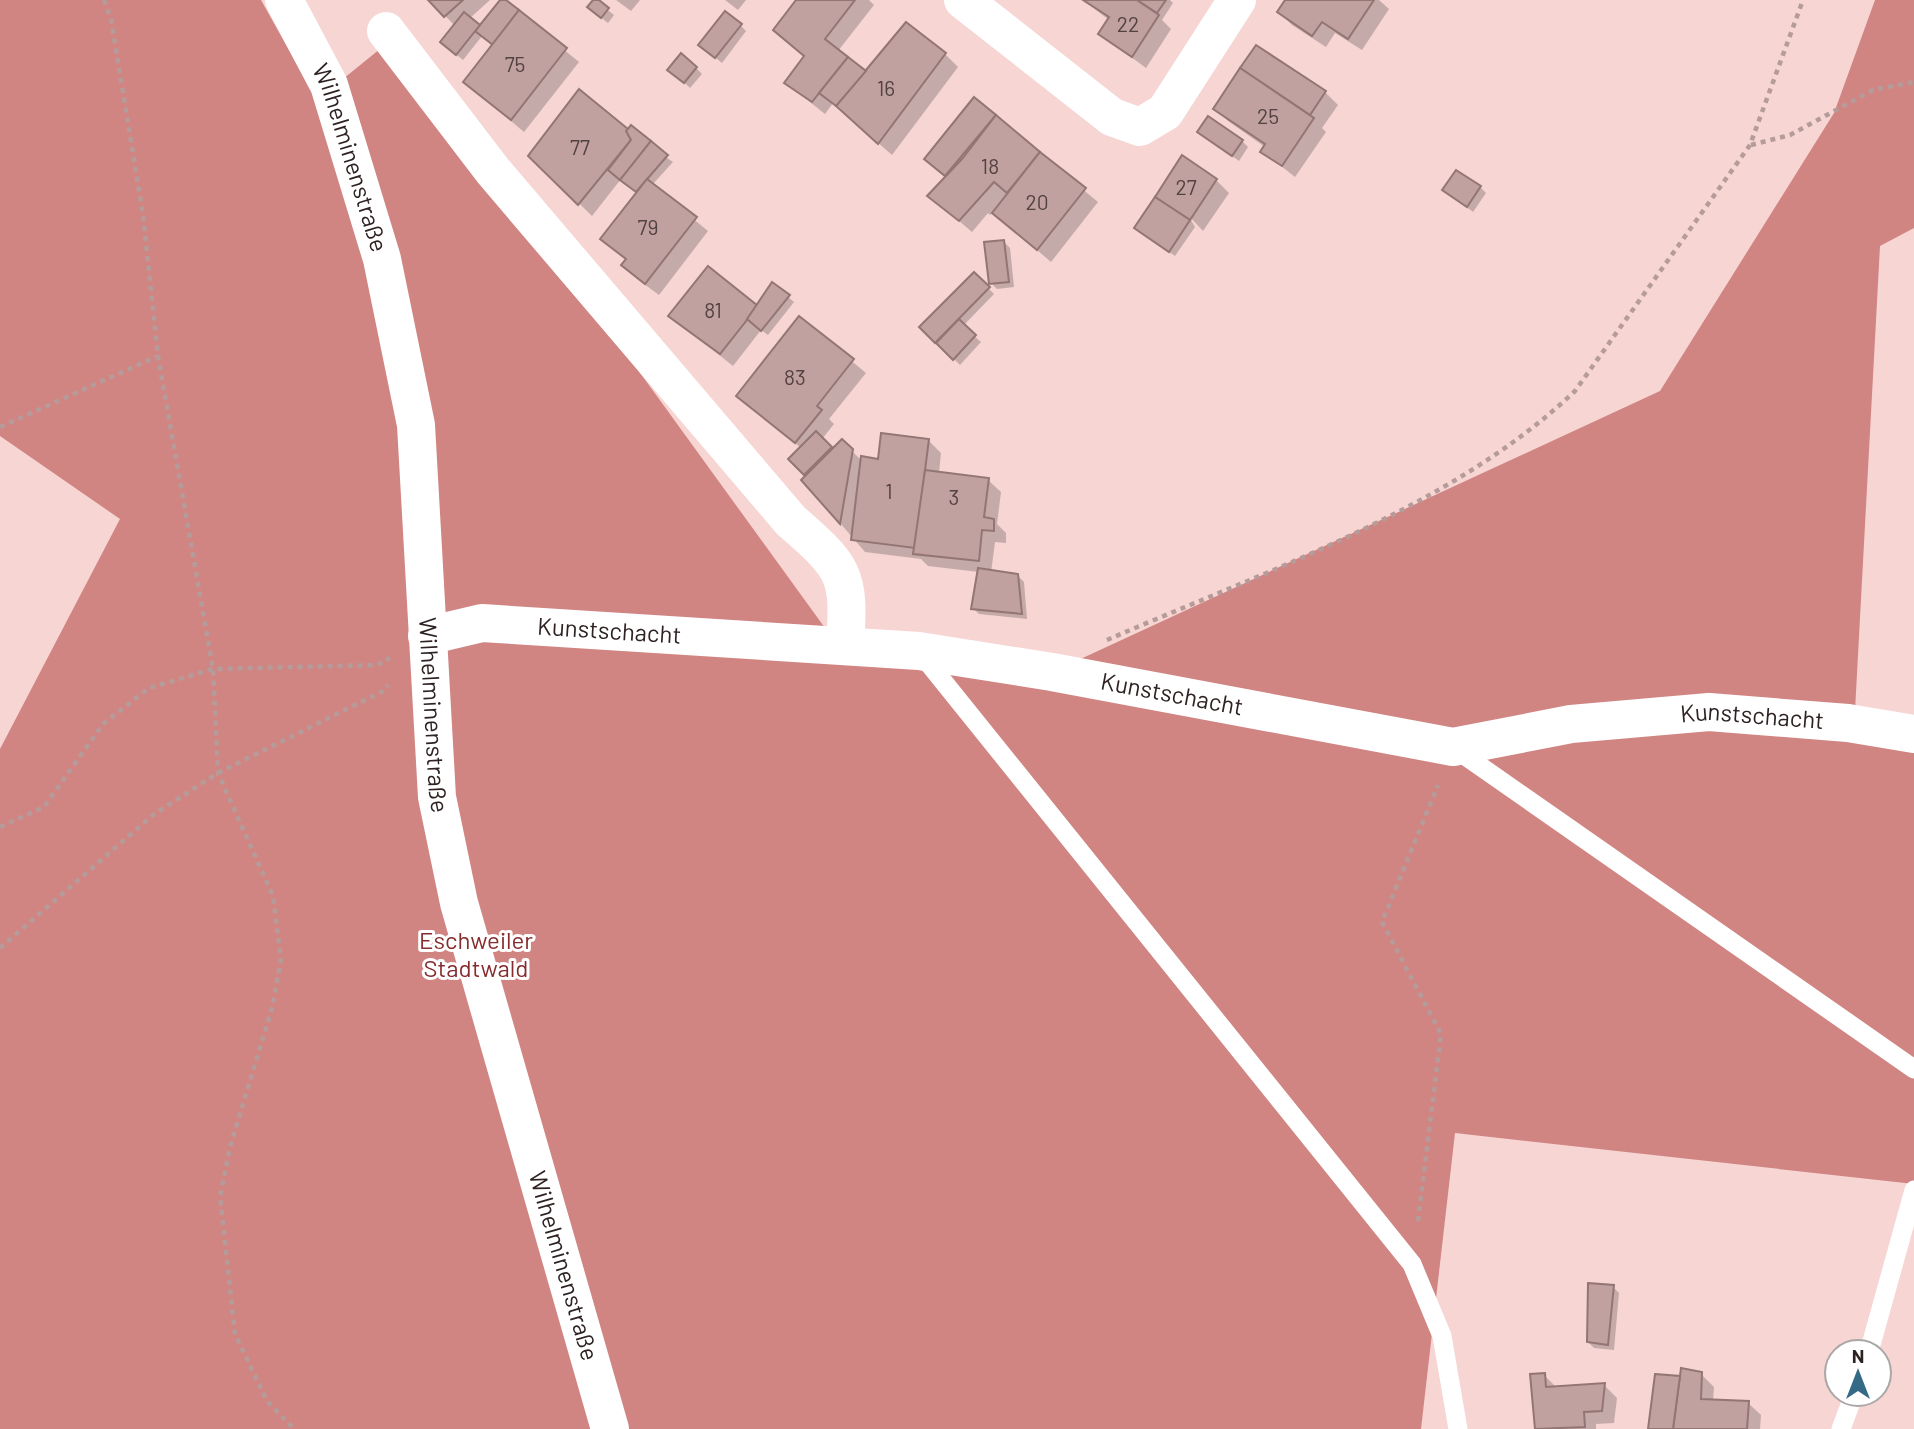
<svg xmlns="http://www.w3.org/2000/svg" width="1914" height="1429" viewBox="0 0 1914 1429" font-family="Barlow,sans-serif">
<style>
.forest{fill:#d18582}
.shadow{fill:#0003}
.building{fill:#c0a19f;stroke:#937674;stroke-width:2}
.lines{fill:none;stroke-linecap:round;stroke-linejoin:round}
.path{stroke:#b59b99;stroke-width:4.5;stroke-dasharray:5 5;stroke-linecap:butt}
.lane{stroke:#fff;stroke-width:19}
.street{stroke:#fff;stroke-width:38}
.labels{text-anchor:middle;stroke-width:6;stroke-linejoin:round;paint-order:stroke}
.number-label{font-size:21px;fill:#524241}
.street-label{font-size:24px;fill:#2e2222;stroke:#fff}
.park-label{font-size:24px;fill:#862c2e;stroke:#fff}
</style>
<rect width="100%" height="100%" fill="#f6d5d3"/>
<!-- forest -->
<polygon class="forest" points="0,0 261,0 317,100 396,36 846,657 1035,680 1660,391 1834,113 1875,0 1914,0 1914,228 1880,246 1855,711 1914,751 1914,1184 1455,1133 1421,1429 0,1429 0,749 120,519 0,436"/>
<!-- shadow -->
<g class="shadow">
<polygon points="430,0 490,0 469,19 480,27 503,0 579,62 524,132 465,82 494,45 482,36 463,60 448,48 455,26"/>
<polygon points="595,0 614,15 608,23 595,13"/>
<polygon points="616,0 640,0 631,11"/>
<polygon points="725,0 746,0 738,10"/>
<polygon points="798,0 869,0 874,5 838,51 866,73 945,54 958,67 892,155 833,103 825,114 786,83 806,57 776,30"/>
<polygon points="1083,0 1170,0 1173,3 1162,20 1171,29 1146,68 1100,34 1109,20"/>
<polygon points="1287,0 1379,0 1389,9 1362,50 1335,33 1326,47 1292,25 1279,12"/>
<polygon points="740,25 746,31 722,63 706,50"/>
<polygon points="1256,47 1325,92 1338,105 1322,128 1326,132 1295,177 1262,151 1265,147 1228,121 1215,109"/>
<polygon points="696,68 702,74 690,88 676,75"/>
<polygon points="974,99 1098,202 1051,262 993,212 990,215 988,213 972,232 930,196 946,177 926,159"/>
<polygon points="628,131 673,162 652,185 708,231 659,295 636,278 624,265 627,261 602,239 638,193 621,179 592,216 531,156"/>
<polygon points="1199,132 1242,141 1248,147 1239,161"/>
<polygon points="1216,180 1229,193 1203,231 1188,215 1195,227 1175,256 1136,228"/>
<polygon points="1480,187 1486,193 1473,212 1444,190"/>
<polygon points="1004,242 1010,248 1014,287 997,289 991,283"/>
<polygon points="974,274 994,294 963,326 981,342 960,365 922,327"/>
<polygon points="788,297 794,302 768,335 761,330 733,366 671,316 763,312"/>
<polygon points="800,318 866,373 829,419 834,424 822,439 833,450 852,451 862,461 880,461 928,440 941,453 939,473 988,480 1001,492 997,524 1006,533 1006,543 995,542 991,573 1018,576 1024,582 1027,619 979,614 973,608 979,572 928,566 921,559 865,552 803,480 808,476 791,459 801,448 738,396"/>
<polygon points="1613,1287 1619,1293 1614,1350 1594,1348 1588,1342"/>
<polygon points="1701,1374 1714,1387 1713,1401 1748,1403 1761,1415 1760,1429 1649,1429 1682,1378"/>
<polygon points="1544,1375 1557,1388 1604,1385 1617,1398 1614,1423 1596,1424 1596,1429 1538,1429"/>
</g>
<!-- building -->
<g class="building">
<polygon points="428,0 463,0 444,17"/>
<polygon points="500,0 506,0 519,10 493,45 475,31"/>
<polygon points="593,0 599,0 609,8 601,18 587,7"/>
<polygon points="796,0 855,0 825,39 848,57 812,102 784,83 804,56 773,30"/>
<polygon points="1083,0 1137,0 1159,15 1132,57 1098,34 1109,17"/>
<polygon points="1137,0 1166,0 1157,13"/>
<polygon points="1285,0 1374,0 1348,39 1322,22 1312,36 1277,12"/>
<polygon points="519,10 567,48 511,120 463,82"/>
<polygon points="725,11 742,24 715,58 698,45"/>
<polygon points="464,12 480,25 456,55 440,42"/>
<polygon points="906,22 946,53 878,144 836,106"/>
<polygon points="1256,45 1326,91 1310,115 1240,68"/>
<polygon points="681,53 697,67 684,83 667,70"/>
<polygon points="848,57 866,71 836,106 819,93"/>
<polygon points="1240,68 1314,118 1282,166 1260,152 1265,144 1213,109"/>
<polygon points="579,89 628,129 631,140 578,205 528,156"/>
<polygon points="974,97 996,115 945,176 924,159"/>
<polygon points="996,115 1040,152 1007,193 994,182 959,221 927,196 962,159"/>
<polygon points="1208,116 1243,140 1232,156 1197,132"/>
<polygon points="631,125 651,141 620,180 608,170 631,140 626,131"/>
<polygon points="651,141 668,155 636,192 620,180"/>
<polygon points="1040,152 1086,188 1037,250 992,213"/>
<polygon points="1182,155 1217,179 1190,220 1155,197"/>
<polygon points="1456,170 1481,186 1467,207 1442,190"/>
<polygon points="647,179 697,217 645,284 621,265 626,259 600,239"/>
<polygon points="1155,197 1190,220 1169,252 1134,228"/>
<polygon points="1004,240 1009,282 989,284 984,242"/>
<polygon points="708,266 758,306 720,354 668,316"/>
<polygon points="974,272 990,287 935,343 919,327"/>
<polygon points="772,282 790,295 761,331 747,319"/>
<polygon points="799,316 854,359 817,406 822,410 795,443 736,396"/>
<polygon points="959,319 976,335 953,360 936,343"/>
<polygon points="816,431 832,447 804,475 788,459"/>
<polygon points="881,433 929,439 915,548 851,540 861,456 878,459"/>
<polygon points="842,439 853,449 840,524 801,480"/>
<polygon points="925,470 989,478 984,517 994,519 994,531 982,530 979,561 913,554"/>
<polygon points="978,568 1018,574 1022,614 971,609"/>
<polygon points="1588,1283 1614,1285 1608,1345 1587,1342"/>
<polygon points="1681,1368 1702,1372 1701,1399 1749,1401 1747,1429 1673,1429"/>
<polygon points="1545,1373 1546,1387 1605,1383 1602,1411 1584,1412 1585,1427 1535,1429 1530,1374"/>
<polygon points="1655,1374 1680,1376 1673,1429 1648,1429"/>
</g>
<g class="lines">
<!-- path -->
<g class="path">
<polyline points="104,0 111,19 143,215 158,356 213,669 218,773 273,896 281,959 272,1008 230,1147 220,1197 235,1334 267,1401 294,1429"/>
<polyline points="1751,145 1790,135 1873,90 1914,82"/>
<polyline points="0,427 158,356"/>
<path d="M1107 640C1263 572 1451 509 1575 391L1750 145 1803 0"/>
<polyline points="0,827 44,807 103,724 149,688 213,669 377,665 390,658"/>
<polyline points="0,948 153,815 218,773 383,691 388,685"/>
<polyline points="1418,1221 1441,1034 1382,922 1438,785"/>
</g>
<!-- lane -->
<g class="lane">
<polyline points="922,655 1412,1264 1442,1336 1458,1429"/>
<polyline points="1454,748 1914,1069"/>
<polyline points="1869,1352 1914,1190"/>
<polyline points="1841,1429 1854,1394"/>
</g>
<!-- street -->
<g class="street">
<path id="s1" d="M284 0 329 85 382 259 416 425 437 797 459 903 610 1429"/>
<polyline points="963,0 1112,117 1140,127 1165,112 1237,0"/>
<path d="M386 31 493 171 791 521C845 568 850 574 845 645"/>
<path id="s2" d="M427 636 482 623 919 651 1052 672 1453 747 1571 724 1709 712 1848 723 1914 734"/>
</g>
</g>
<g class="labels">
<!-- number labels -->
<g class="number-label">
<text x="1128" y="32">22</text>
<text x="515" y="72">75</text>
<text x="886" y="96">16</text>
<text x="1268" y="124">25</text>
<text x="580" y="155">77</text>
<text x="990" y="174">18</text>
<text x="1186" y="195">27</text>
<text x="1037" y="210">20</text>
<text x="648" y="235">79</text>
<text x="713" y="318">81</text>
<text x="795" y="385">83</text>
<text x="889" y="499">1</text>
<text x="954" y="505">3</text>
</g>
<!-- street labels -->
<g class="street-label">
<text dy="8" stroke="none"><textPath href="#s1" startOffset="172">Wilhelminenstraße</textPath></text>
<text dy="8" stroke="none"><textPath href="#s2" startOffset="184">Kunstschacht</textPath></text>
<text dy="8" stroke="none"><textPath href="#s2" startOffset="751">Kunstschacht</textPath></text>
<text dy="8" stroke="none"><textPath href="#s1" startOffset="738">Wilhelminenstraße</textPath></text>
<text dy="8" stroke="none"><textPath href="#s2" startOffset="1339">Kunstschacht</textPath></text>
<text dy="8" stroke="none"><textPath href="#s1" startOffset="1306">Wilhelminenstraße</textPath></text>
</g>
<!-- park labels -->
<g class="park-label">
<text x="476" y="949">Eschweiler<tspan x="476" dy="28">Stadtwald</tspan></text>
</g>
</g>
<!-- north arrow -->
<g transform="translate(1858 1373)"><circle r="33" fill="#ffffff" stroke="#aba7a7" stroke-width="2"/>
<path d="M0-5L12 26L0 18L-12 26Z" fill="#346a85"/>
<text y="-10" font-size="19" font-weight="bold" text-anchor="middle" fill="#2e2222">N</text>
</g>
</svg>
